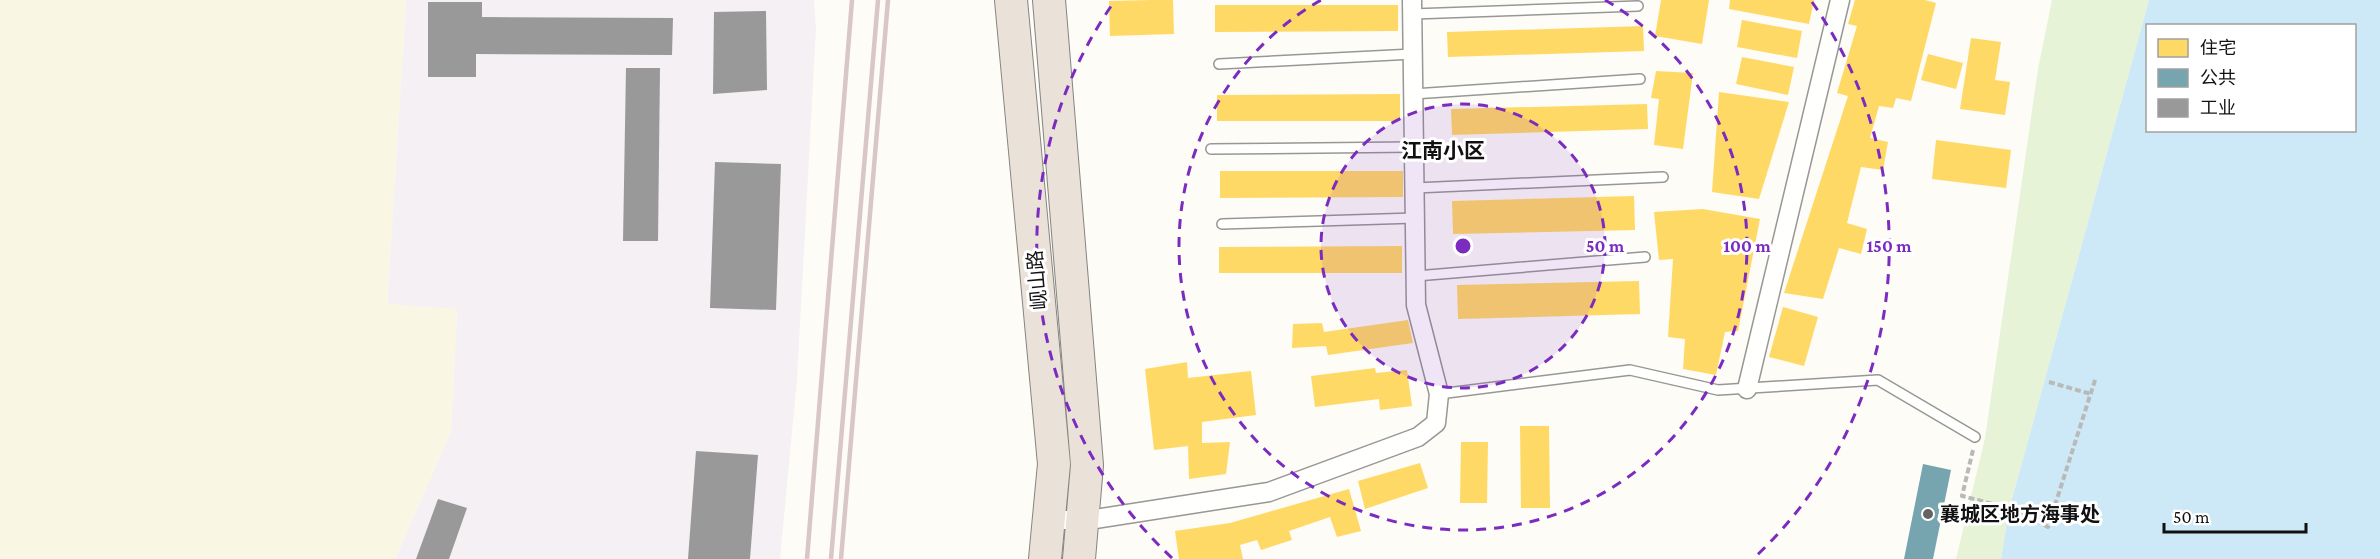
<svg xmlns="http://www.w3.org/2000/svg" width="2380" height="559" viewBox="0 0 2380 559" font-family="'Crimson Pro','Noto Sans SC',serif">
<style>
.industrial{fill:#f5f0f3}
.farmland{fill:#f9f7e4}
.green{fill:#e7f3d7}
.water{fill:#cde8f7;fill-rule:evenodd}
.homes{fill:#ffd966}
.public{fill:#76a5af}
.industry{fill:#999}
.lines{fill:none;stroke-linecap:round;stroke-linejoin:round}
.lane-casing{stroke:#979795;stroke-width:12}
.street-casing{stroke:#979795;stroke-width:21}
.highway-casing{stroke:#858482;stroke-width:34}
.path{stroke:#b9b9b8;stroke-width:4;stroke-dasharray:6 3;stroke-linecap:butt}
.lane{stroke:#fffffe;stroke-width:9}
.street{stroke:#fffffe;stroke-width:18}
.highway{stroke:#eae1d8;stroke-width:32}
.rail{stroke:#d9c6c7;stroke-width:4.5}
.ring{fill:none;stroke:#7b2cbf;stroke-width:3;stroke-dasharray:10 8}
.poi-dot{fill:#646362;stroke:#fff;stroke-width:2}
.labels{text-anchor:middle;stroke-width:6;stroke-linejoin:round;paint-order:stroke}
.street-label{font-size:20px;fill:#111;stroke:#fff}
.poi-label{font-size:20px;font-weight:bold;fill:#111;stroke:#fff;text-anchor:start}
.neighbourhood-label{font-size:21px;font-weight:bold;fill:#111;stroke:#fff}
.centre{fill:#7b2cbf;stroke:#fff;stroke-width:3}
.ring-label{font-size:18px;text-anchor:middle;font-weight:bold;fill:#7b2cbf;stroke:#fff;stroke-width:6;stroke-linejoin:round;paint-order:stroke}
</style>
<rect width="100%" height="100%" fill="#fdfcf7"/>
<!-- industrial -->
<polygon class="industrial" points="406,0 814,0 816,28 797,379 780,559 395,559 451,431 457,310 387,304"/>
<!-- farmland -->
<polygon class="farmland" points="0,0 406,0 387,304 457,309 451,431 395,559 0,559"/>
<!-- green -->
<polygon class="green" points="2052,0 2149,0 2009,510 2001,559 1956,559 1985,438 2038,69"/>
<!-- water -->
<path class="water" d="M2149 0H2380V559H2001L2009 510ZM2148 26H2354V130H2148Z"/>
<!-- homes -->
<g class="homes">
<polygon points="1151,0 1173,0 1174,34 1110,36 1109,1"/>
<polygon points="1661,0 1709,0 1702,44 1655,36"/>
<polygon points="1730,0 1814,0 1809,24 1729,9"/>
<polygon points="1855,0 1925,0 1936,3 1911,101 1896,98 1893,108 1879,106 1870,138 1888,142 1883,170 1861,167 1847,223 1867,229 1861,254 1839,248 1823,299 1784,293 1848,96 1837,93 1857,26 1848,24"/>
<polygon points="1215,5 1398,5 1398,31 1215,32"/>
<polygon points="1742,20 1802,31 1797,58 1737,47"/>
<polygon points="1643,26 1644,51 1448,57 1447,32"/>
<polygon points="1971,38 2001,42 1995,80 2010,82 2005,115 1960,109"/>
<polygon points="1928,54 1963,63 1956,89 1921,80"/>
<polygon points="1742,57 1794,67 1788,95 1736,84"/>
<polygon points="1656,71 1693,73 1683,149 1654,145 1659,99 1651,98"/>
<polygon points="1719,92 1789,102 1759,199 1712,192"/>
<polygon points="1400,94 1400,121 1217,121 1217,95"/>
<polygon points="1647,104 1648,129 1452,135 1451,109"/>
<polygon points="1936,140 2011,150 2006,188 1932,179"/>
<polygon points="1220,171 1403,171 1403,197 1220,198"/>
<polygon points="1634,196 1635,230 1453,234 1452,201"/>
<polygon points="1703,209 1760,219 1738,331 1725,332 1716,375 1683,369 1685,339 1668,337 1673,259 1659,260 1654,212"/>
<polygon points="1402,246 1402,273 1219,273 1219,247"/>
<polygon points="1639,281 1640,314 1458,319 1457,285"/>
<polygon points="1783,307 1818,317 1804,366 1769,357"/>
<polygon points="1408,320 1413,343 1328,355 1326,346 1292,348 1293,324 1322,323 1324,332"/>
<polygon points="1187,362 1188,378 1251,371 1256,415 1202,422 1202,443 1230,442 1226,474 1189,479 1188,446 1154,450 1145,369"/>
<polygon points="1375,368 1376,373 1407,370 1412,406 1380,410 1379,399 1315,407 1311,376"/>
<polygon points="1520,426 1549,426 1550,508 1521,508"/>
<polygon points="1461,442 1488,442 1487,503 1460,503"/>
<polygon points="1420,463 1428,488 1365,509 1358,481"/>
<polygon points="1349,489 1361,531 1337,537 1330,517 1289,531 1292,540 1261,550 1257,540 1240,545 1243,559 1179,559 1175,531 1230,523"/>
</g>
<!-- public -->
<polygon class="public" points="1923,464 1951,470 1933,559 1904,559"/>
<!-- industry -->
<g class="industry">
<polygon points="428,2 482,2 482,17 673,18 672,55 476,54 476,77 428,77"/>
<polygon points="766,11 767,90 713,94 714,12"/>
<polygon points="626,68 660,68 658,241 623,241"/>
<polygon points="715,162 781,164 776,310 710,308"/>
<polygon points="696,451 758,455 750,559 688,559"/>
<polygon points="438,499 467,508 449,559 416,559"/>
</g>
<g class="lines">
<!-- lane casing -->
<g class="lane-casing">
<g id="lane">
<polyline points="1413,14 1638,6"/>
<polyline points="1219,64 1413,54"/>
<polyline points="1413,94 1640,79"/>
<polyline points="1211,149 1414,147"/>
<polyline points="1415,188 1663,177"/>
<polyline points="1222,224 1415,218"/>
<polyline points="1416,276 1645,257"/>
<polyline points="1439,394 1630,370 1718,390 1878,380 1975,437"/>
</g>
</g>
<!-- street casing -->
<g class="street-casing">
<g id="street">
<polyline points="1747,389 1840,0"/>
<polyline points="1049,519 1082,521 1269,492 1418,437 1436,423 1439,394 1416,305 1412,0"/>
</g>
</g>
<!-- highway casing -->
<g class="highway-casing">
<g id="highway">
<polyline points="1011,0 1054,464 1045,559"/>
<polyline points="1049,0 1087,465 1079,559"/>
</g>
</g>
<!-- path -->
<g class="path">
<polyline points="2049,382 2091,394"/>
<polyline points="1973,450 1962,496 2020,511 2048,527 2096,377"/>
</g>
<!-- lane -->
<use href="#lane" class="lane"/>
<!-- street -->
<use href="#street" class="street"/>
<!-- highway -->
<use href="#highway" class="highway"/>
<!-- rail -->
<g class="rail">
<polyline points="807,559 852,0"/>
<polyline points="831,559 878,0"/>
<polyline points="841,559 888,0"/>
</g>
</g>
<!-- distance rings -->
<circle cx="1463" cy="246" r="142" fill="#7b2cbf" fill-opacity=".12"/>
<g class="ring">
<circle cx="1463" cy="246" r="142"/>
<path d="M1605 0A284 284 0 1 1 1321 0"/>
<path d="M1172 558A426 426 0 0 1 1114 2M1812 2A426 426 0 0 1 1754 558"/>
</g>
<!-- markers -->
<circle class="poi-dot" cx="1928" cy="514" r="6"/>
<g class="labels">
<!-- street labels -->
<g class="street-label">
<text transform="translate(1037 280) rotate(-95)" y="7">岘山路</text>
</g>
<!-- poi labels -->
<g class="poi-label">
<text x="1940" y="521">襄城区地方海事处</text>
</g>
<!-- neighbourhood labels -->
<g class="neighbourhood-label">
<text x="1443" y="158">江南小区</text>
</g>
</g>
<circle cx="1463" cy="246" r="9" class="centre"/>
<g class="ring-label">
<text x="1605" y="252">50 m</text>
<text x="1747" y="252">100 m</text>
<text x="1889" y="252">150 m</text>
</g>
<!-- legend -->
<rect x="2146" y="24" width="210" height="108" fill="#ffffff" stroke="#a0a0a0" stroke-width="1.5"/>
<rect x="2158" y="39" width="30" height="18" fill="#ffd966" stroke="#a0a0a0" stroke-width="1.5"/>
<text x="2200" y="54" font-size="18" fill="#111111">住宅</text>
<rect x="2158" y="69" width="30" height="18" fill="#76a5af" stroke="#a0a0a0" stroke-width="1.5"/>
<text x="2200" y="84" font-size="18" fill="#111111">公共</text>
<rect x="2158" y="99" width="30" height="18" fill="#999999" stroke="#a0a0a0" stroke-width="1.5"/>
<text x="2200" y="114" font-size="18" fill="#111111">工业</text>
<!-- scale -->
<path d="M2164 523v9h142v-9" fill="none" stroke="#111111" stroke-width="3"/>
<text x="2173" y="523" font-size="18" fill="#111111" stroke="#ffffff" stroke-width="4.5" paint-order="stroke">50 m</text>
</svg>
